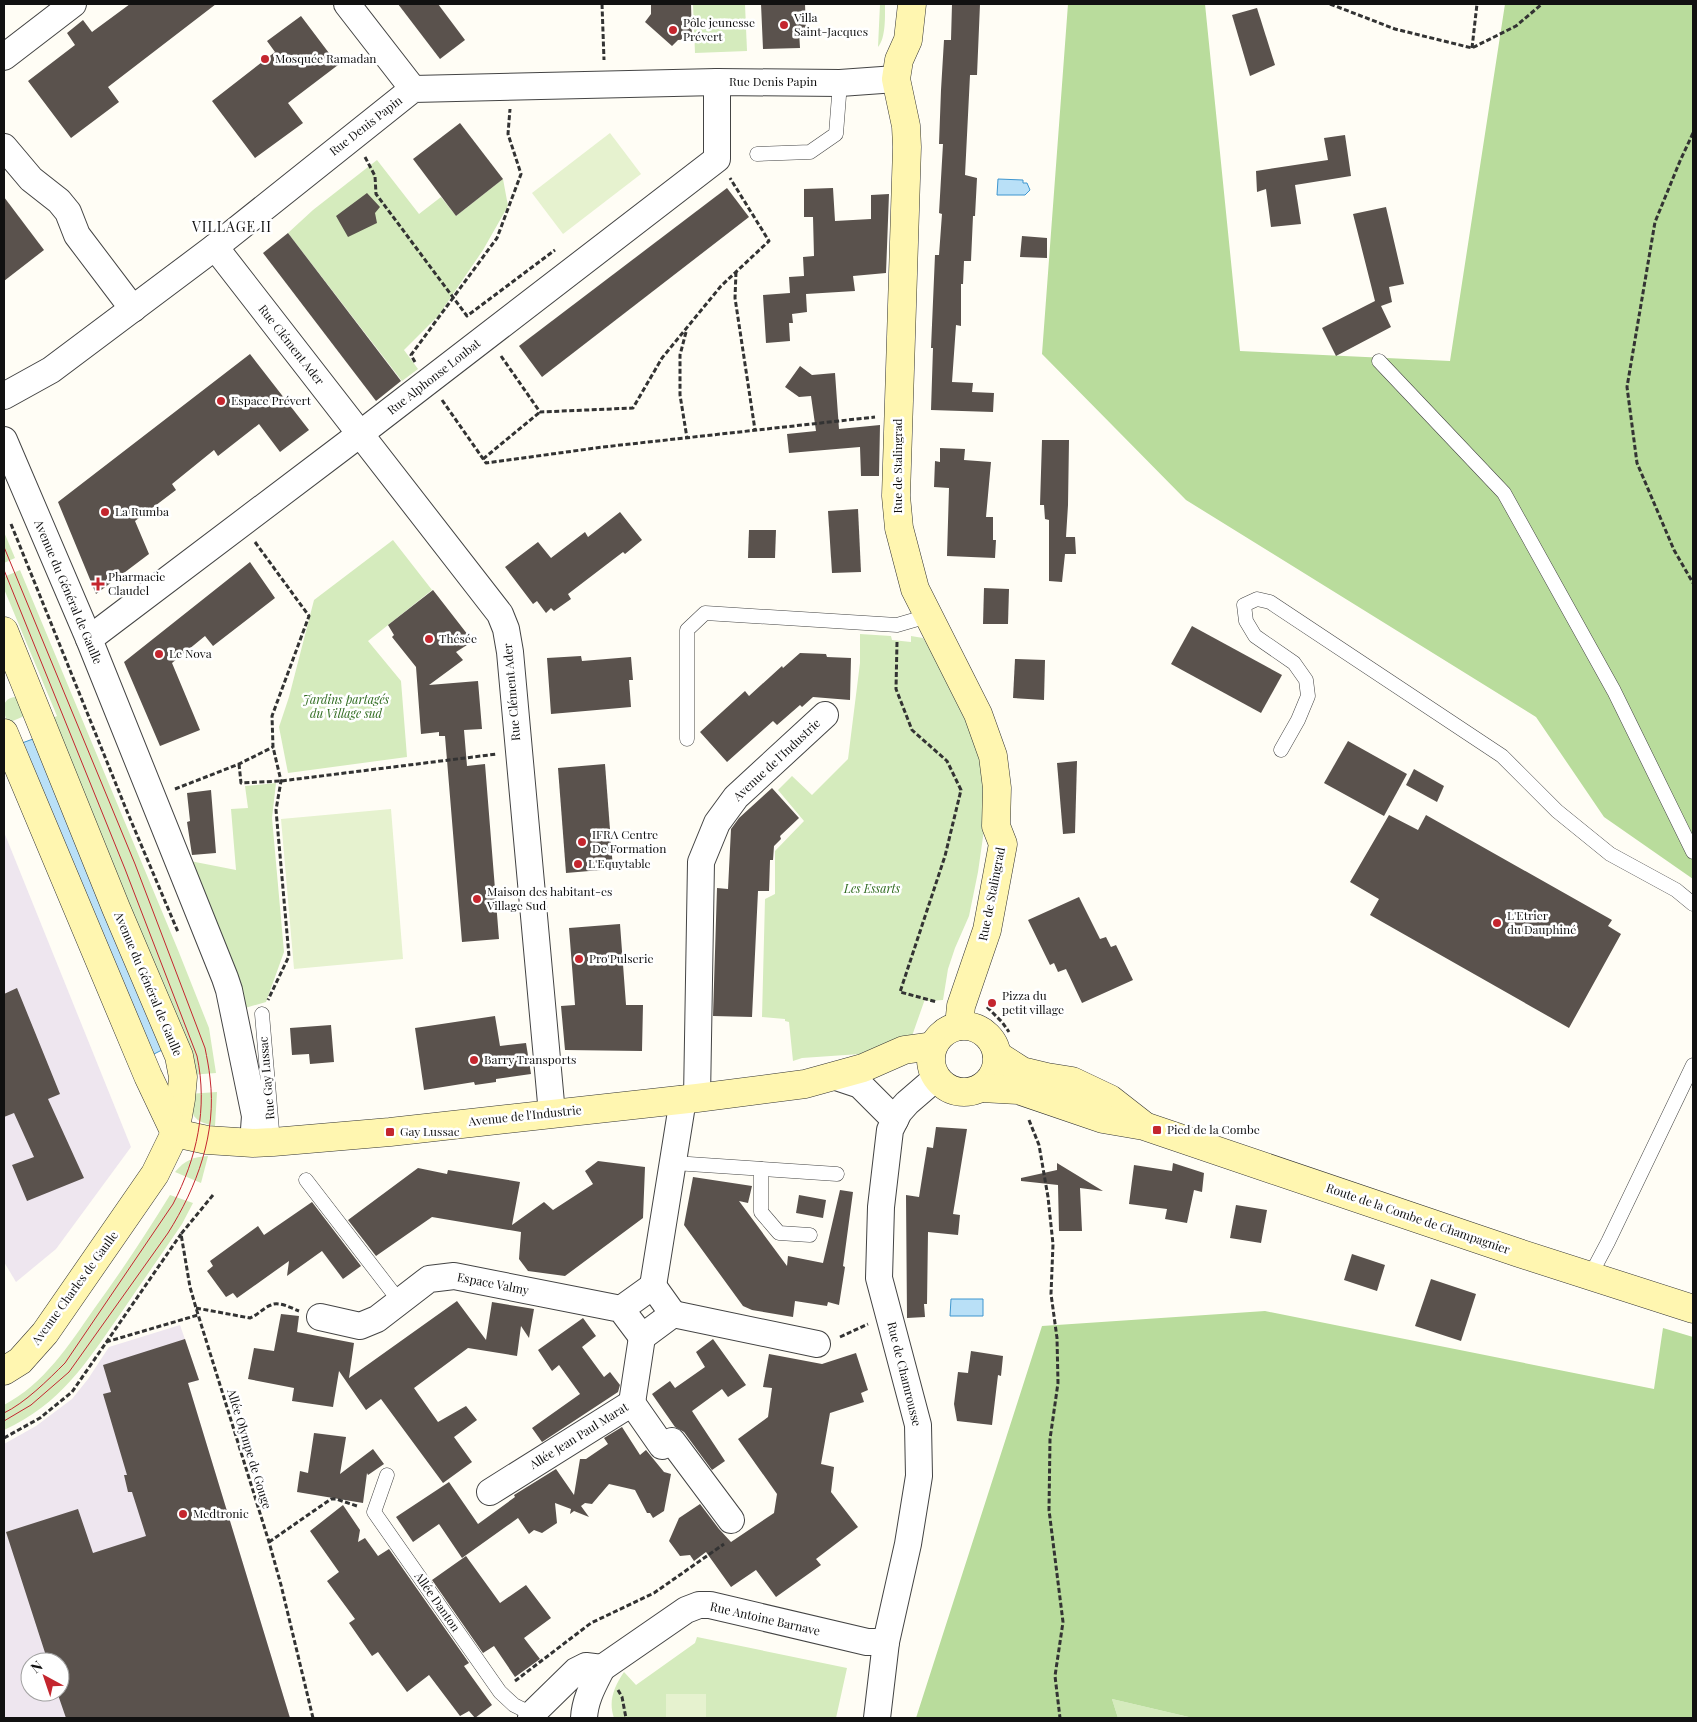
<svg xmlns="http://www.w3.org/2000/svg" width="1697" height="1722" viewBox="0 0 1697 1722" font-family="'Playfair Display',serif">
<style>
.industrial{fill:#eee6ef;fill-rule:evenodd}
.green{fill:#d5ebbd}
.forest{fill:#b9dc9c}
.pitch{fill:#e6f2cf}
.water{fill:#b9e0f7;stroke:#3f96cf}
.building{fill:#5a524d}
.lines{fill:none;stroke-linecap:round;stroke-linejoin:round}
.lane-casing{stroke:#444;stroke-width:15}
.street-casing{stroke:#444;stroke-width:28}
.secondary-casing{stroke:#333;stroke-width:29}
.path{stroke:#333;stroke-width:3;stroke-dasharray:5 2.5;stroke-linecap:butt}
.lane{stroke:#fff;stroke-width:14}
.street{stroke:#fff;stroke-width:26}
.secondary{stroke:#fff6b0;stroke-width:28}
.tram{stroke:#c4262e;stroke-width:1}
.poi-dot{fill:#c4262e;stroke:#fff;stroke-width:2}
.labels{text-anchor:middle;stroke-width:5;stroke-linejoin:round;paint-order:stroke}
.poi-label{font-size:12px;fill:#111;stroke:#fff;text-anchor:start}
.street-label{font-size:12px;fill:#111;stroke:#fff}
.park-label{font-size:12px;font-style:italic;fill:#2f6b1f;stroke:#fff}
.neighbourhood-label{font-size:14px;letter-spacing:1px;fill:#111;stroke:#fff}
</style>
<rect width="100%" height="100%" fill="#fffdf5"/>
<!-- industrial -->
<g class="industrial">
<polygon points="4,832 131,1147 56,1249 16,1282 4,1262"/>
<path d="M180 1325 199 1380 188 1383 290 1718H4V1444L36 1426 72 1399 88 1379 109 1347ZM30 1662H60V1692H30Z"/>
</g>
<!-- green -->
<g class="green">
<polygon points="693,4 745,4 747,51 695,53"/>
<path d="M880 4H885C885 16 886 38 878 47Z"/>
<polygon points="377,160 419,214 441,197 456,216 503,179 508,206 483,250 438,316 404,350 418,369 402,381 288,233 313,210"/>
<polygon points="4,532 15,558 4,563"/>
<polygon points="393,540 432,590 368,641 401,681 407,757 288,773 279,727 289,697 314,600"/>
<polygon points="20,570 178,950 209,1028 216,1073 190,1075 47,721 57,716 4,589 4,577"/>
<polygon points="860,634 891,636 892,640 911,642 911,636 923,638 964,707 984,764 984,830 978,872 969,916 955,948 948,969 943,1000 928,1001 925,999 912,1036 860,1054 802,1058 793,1061 789,1022 785,1021 785,1019 762,1017 765,899 775,894 775,851 804,821 778,790 792,776 812,795 848,759 860,663"/>
<path d="M14 697 20 699 29 714 8 723C3 712 0 700 14 697Z"/>
<polygon points="276,783 272,818 284,952 266,1002 245,1008 185,860 236,870 231,809 248,808 245,786"/>
<path d="M217 1092 215 1126C193 1122 191 1115 188 1094Z"/>
<path d="M208 1156 201 1183 175 1172C185 1160 193 1157 208 1156Z"/>
<path d="M170 1195 193 1203 182 1224C162 1254 141 1283 121 1313 86 1363 61 1404 4 1430V1405C44 1384 69 1345 94 1309 121 1272 146 1234 170 1195Z"/>
<path d="M697 1637 847 1668 836 1718H614C608 1701 614 1687 624 1672L636 1685 695 1643Z"/>
<polygon points="1112,1699 1193,1718 1118,1718"/>
</g>
<!-- forest -->
<g class="forest">
<polygon points="1068,4 1205,4 1240,351 1450,361 1505,4 1693,4 1693,879 1604,817 1536,717 1186,500 1042,354"/>
<polygon points="1265,1311 1654,1389 1663,1328 1693,1337 1693,1718 1193,1718 1112,1699 1118,1718 916,1718 1042,1326"/>
</g>
<!-- pitch -->
<g class="pitch">
<polygon points="610,133 641,174 563,234 532,193"/>
<polygon points="391,809 403,959 294,969 281,819"/>
<rect x="666" y="1694" width="40" height="24"/>
</g>
<!-- water -->
<g class="water">
<polygon points="998,179 1023,180 1023,183 1027,183 1030,190 1025,195 997,195"/>
<polygon points="33,739 162,1050 152,1055 22,743"/>
<polygon points="951,1299 983,1299 983,1316 950,1316"/>
</g>
<!-- building -->
<g class="building">
<polygon points="130,4 216,4 108,87 119,102 71,138 28,81 75,45 67,33 83,20 92,32"/>
<polygon points="398,4 438,4 465,40 440,59"/>
<polygon points="651,4 691,4 692,39 678,40 672,46 645,22 651,14"/>
<polygon points="761,4 805,4 806,31 799,31 800,48 763,49"/>
<polygon points="952,4 980,4 977,75 970,75 965,175 977,178 975,216 973,216 971,261 964,261 963,284 961,284 961,326 956,325 952,382 973,383 972,392 994,393 993,412 931,410 933,348 931,348 935,255 939,255 942,214 939,213 943,144 939,144 941,90 944,40 951,40"/>
<polygon points="1257,8 1275,65 1250,76 1232,15"/>
<polygon points="301,16 338,65 288,103 303,123 255,158 212,101 275,52 267,41"/>
<polygon points="460,123 503,179 456,216 413,159"/>
<polygon points="1345,135 1351,176 1295,185 1301,224 1271,227 1266,189 1257,192 1256,171 1328,160 1324,138"/>
<polygon points="727,188 749,217 542,377 519,346"/>
<polygon points="833,188 835,221 871,219 871,195 889,194 886,273 853,276 855,291 806,294 807,312 792,314 793,323 789,323 790,341 766,343 763,295 790,293 789,277 804,276 803,257 814,256 813,217 804,217 804,189"/>
<polygon points="367,193 380,207 375,213 377,223 348,237 336,216"/>
<polygon points="4,197 44,250 4,281"/>
<polygon points="1386,207 1404,284 1389,287 1392,302 1381,306 1391,327 1336,356 1322,328 1375,301 1353,214"/>
<polygon points="288,233 401,381 376,401 263,253"/>
<polygon points="1022,236 1047,238 1047,258 1020,257"/>
<polygon points="250,354 309,430 280,452 259,424 218,456 214,450 172,484 176,490 135,521 149,554 96,594 58,502"/>
<polygon points="800,366 812,375 835,373 839,429 880,425 879,476 861,476 860,447 789,453 787,434 816,431 811,396 799,397 785,387"/>
<polygon points="1042,440 1069,440 1068,505 1066,537 1075,537 1076,554 1065,554 1062,582 1049,581 1049,520 1045,519 1044,505 1040,505"/>
<polygon points="940,448 965,449 964,460 991,462 986,517 993,517 993,540 996,540 995,558 947,556 949,488 934,487 935,461 940,462"/>
<polygon points="858,509 861,572 832,573 828,511"/>
<polygon points="620,512 642,540 625,554 623,552 568,594 571,599 554,611 551,608 546,613 537,601 533,604 505,567 538,542 551,558 585,532 588,537"/>
<polygon points="749,530 776,530 775,558 748,558"/>
<polygon points="250,562 275,598 213,646 205,636 172,663 200,730 160,746 124,662"/>
<polygon points="984,588 1009,589 1008,624 983,624"/>
<polygon points="433,590 468,635 462,640 467,645 456,652 463,660 429,685 478,681 482,729 464,730 467,766 485,764 499,939 462,942 445,736 439,736 439,732 421,734 416,667 392,637 394,635 388,625"/>
<polygon points="1192,626 1282,675 1261,713 1171,664"/>
<polygon points="800,653 826,654 827,657 851,658 850,700 813,697 802,707 800,705 777,725 773,721 727,762 700,732 745,691 749,696 782,666 783,668"/>
<polygon points="581,656 582,661 631,657 633,680 629,680 631,707 551,714 547,658"/>
<polygon points="1015,659 1045,660 1044,700 1013,698"/>
<polygon points="1348,741 1407,774 1384,816 1324,783"/>
<polygon points="1077,761 1075,833 1063,834 1057,763"/>
<polygon points="605,764 613,869 566,873 558,768"/>
<polygon points="1414,769 1444,786 1437,802 1406,785"/>
<polygon points="772,788 799,818 780,836 781,839 774,846 773,860 770,860 769,891 758,891 752,1017 713,1016 717,888 728,889 731,829 739,818"/>
<polygon points="211,790 216,853 192,855 187,822 190,821 187,793"/>
<polygon points="1389,815 1418,830 1426,815 1612,920 1608,926 1621,934 1569,1028 1370,915 1379,899 1350,882"/>
<polygon points="1079,897 1100,939 1106,937 1111,947 1116,945 1133,980 1082,1003 1066,969 1058,972 1054,963 1050,965 1028,920"/>
<polygon points="620,924 626,1005 643,1005 642,1051 565,1050 561,1006 575,1005 569,928"/>
<polygon points="17,988 60,1094 48,1099 84,1178 27,1201 12,1165 34,1157 14,1113 4,1117 4,994"/>
<polygon points="495,1016 500,1046 526,1043 531,1074 496,1079 496,1082 475,1085 474,1082 424,1090 415,1028"/>
<polygon points="331,1025 334,1062 310,1064 309,1054 292,1055 290,1028"/>
<polygon points="936,1127 967,1129 953,1214 960,1215 958,1235 928,1232 927,1304 924,1304 925,1317 907,1318 906,1195 919,1197 927,1147 933,1148"/>
<polygon points="598,1161 645,1167 643,1218 565,1276 528,1271 519,1259 521,1232 432,1217 376,1256 348,1220 418,1168 447,1174 448,1170 520,1182 512,1225 544,1202 553,1210 593,1184 585,1171"/>
<polygon points="1057,1163 1103,1191 1080,1188 1082,1231 1059,1231 1058,1185 1021,1181 1021,1178 1057,1170"/>
<polygon points="1173,1163 1204,1173 1202,1192 1194,1190 1187,1223 1165,1219 1167,1209 1129,1204 1134,1165 1172,1171"/>
<polygon points="693,1177 752,1186 748,1203 739,1201 787,1266 788,1256 823,1263 840,1190 853,1192 843,1266 845,1267 839,1305 828,1302 827,1306 795,1301 793,1317 752,1310 743,1306 684,1225"/>
<polygon points="799,1195 826,1200 823,1218 796,1213"/>
<polygon points="312,1202 361,1266 343,1279 322,1251 287,1276 289,1261 237,1298 233,1293 226,1297 207,1271 213,1266 210,1261 258,1226 264,1235"/>
<polygon points="1236,1205 1267,1210 1261,1243 1230,1238"/>
<polygon points="1352,1254 1385,1265 1377,1291 1344,1280"/>
<polygon points="1431,1279 1476,1294 1461,1341 1415,1326"/>
<polygon points="457,1301 486,1340 492,1302 534,1309 529,1338 521,1326 517,1356 468,1348 414,1388 438,1422 466,1406 477,1420 454,1437 472,1462 443,1483 381,1399 366,1410 339,1371 333,1407 292,1401 294,1388 248,1379 254,1348 274,1351 281,1314 299,1316 297,1332 354,1343 349,1378"/>
<polygon points="583,1318 596,1336 582,1347 604,1377 610,1372 620,1385 618,1392 542,1442 532,1428 580,1394 559,1365 552,1371 538,1350"/>
<polygon points="185,1339 199,1380 188,1383 290,1718 66,1718 57,1692 60,1692 60,1662 48,1662 6,1532 78,1509 93,1553 146,1536 132,1492 128,1492 124,1475 127,1475 103,1394 111,1392 103,1365"/>
<polygon points="713,1339 746,1385 728,1397 722,1389 692,1411 725,1461 712,1470 684,1432 675,1427 652,1394 670,1381 675,1388 705,1367 696,1352"/>
<polygon points="971,1351 1003,1356 1001,1376 998,1375 992,1425 957,1421 954,1404 958,1372 968,1373"/>
<polygon points="856,1353 868,1390 861,1393 864,1402 830,1413 821,1464 834,1467 831,1492 858,1527 816,1559 821,1565 776,1597 756,1570 731,1587 706,1552 694,1561 690,1555 680,1556 669,1541 679,1518 700,1504 719,1529 731,1542 774,1513 777,1494 738,1439 768,1417 772,1388 763,1387 769,1354 822,1364"/>
<polygon points="622,1427 640,1455 646,1450 664,1472 671,1474 664,1511 653,1518 650,1513 647,1513 635,1490 609,1484 592,1504 585,1503 581,1506 589,1517 574,1511 570,1514 571,1509 555,1503 557,1523 542,1533 534,1530 529,1534 518,1518 462,1558 439,1524 413,1542 396,1517 449,1482 478,1524 515,1497 514,1495 556,1469 574,1495 580,1459 586,1459 608,1444 604,1438"/>
<polygon points="314,1433 346,1437 340,1474 373,1449 384,1464 368,1475 367,1473 363,1503 297,1492 300,1471 308,1473"/>
<polygon points="343,1505 360,1530 358,1542 365,1538 378,1556 389,1549 469,1663 464,1666 492,1705 475,1718 469,1711 460,1716 429,1675 407,1692 378,1652 372,1656 349,1623 355,1619 327,1581 339,1572 310,1531"/>
<polygon points="466,1556 500,1603 526,1585 551,1618 524,1638 540,1659 515,1677 494,1646 483,1653 432,1580"/>
</g>
<g class="lines">
<!-- lane casing -->
<g class="lane-casing">
<g id="lane">
<polyline points="757,154 810,152 836,134 840,83"/>
<polyline points="1379,361 1504,493 1614,691 1693,852"/>
<polyline points="687,739 687,630 705,613 897,625 928,616"/>
<polyline points="1281,750 1298,720 1308,696 1306,680 1294,663 1255,636 1246,621 1244,605 1257,599 1270,602 1502,756 1557,811 1610,854 1676,890 1693,904"/>
<polyline points="262,1014 273,1142"/>
<polyline points="674,1163 837,1174"/>
<polyline points="761,1169 761,1212 779,1233 810,1235"/>
<polyline points="306,1180 400,1302"/>
<polyline points="1590,1276 1608,1242 1693,1065"/>
<polyline points="387,1475 374,1512 500,1692 514,1705 532,1714"/>
</g>
</g>
<!-- street casing -->
<g class="street-casing">
<g id="street">
<polyline points="347,4 413,89"/>
<polyline points="4,57 73,4"/>
<polyline points="4,147 31,179 59,201 68,212 77,235 133,309"/>
<polyline points="215,247 500,614 506,629 510,652 552,1114"/>
<polyline points="4,396 51,370 215,247 413,89 717,82 840,83 896,79"/>
<polyline points="4,440 89,639 225,978 229,990 255,1116 253,1143"/>
<polyline points="89,639 360,434 717,159 717,82"/>
<polyline points="836,1077 860,1085 895,1120"/>
<polyline points="697,1098 701,862 717,823 736,797 825,715"/>
<polyline points="653,1286 683,1099"/>
<polyline points="673,1314 817,1344"/>
<polyline points="320,1317 360,1326 377,1319 429,1279 454,1276 621,1309 642,1337 673,1314 653,1286 621,1309"/>
<polyline points="632,1403 642,1337"/>
<polyline points="490,1492 632,1403 662,1446 672,1441 731,1520"/>
<polyline points="602,1668 686,1610 699,1605 710,1605 867,1642 886,1642"/>
<path d="M531 1718 532 1714 576 1671 586 1666 602 1668C594 1684 585 1699 584 1718"/>
<polyline points="877,1718 886,1642 908,1544 919,1476 918,1425 879,1278 881,1207 890,1130 899,1112 907,1103 936,1078"/>
</g>
</g>
<!-- secondary casing -->
<g class="secondary-casing">
<g id="secondary">
<polyline points="912,4 908,40 899,60 896,79 906,126 907,147 896,496 899,528 915,589 978,714 993,756 997,788 996,826 1003,844 987,930 961,1006 959,1026"/>
<polyline points="4,631 116,908 179,1056 183,1077 181,1099 175,1133 155,1174 45,1333 20,1361 4,1371"/>
<polyline points="4,733 148,1076 175,1133"/>
<circle cx="964" cy="1059" r="33"/>
<polyline points="997,1055 1022,1071 1047,1077 1072,1081 1110,1099 1142,1124"/>
<polyline points="981,1088 1018,1090 1103,1119 1144,1126 1519,1253 1693,1309"/>
<polyline points="175,1133 207,1140 253,1143 273,1142 390,1132 697,1098 805,1084 863,1068 904,1050 933,1046"/>
</g>
</g>
<!-- path -->
<g class="path">
<polyline points="602,4 604,60"/>
<polyline points="1330,4 1395,29 1472,48 1516,26 1542,4"/>
<polyline points="1472,48 1477,4"/>
<polyline points="1693,133 1680,161 1655,222 1627,387 1637,463 1674,550 1693,583"/>
<polyline points="365,157 375,176 376,194 467,316 555,250"/>
<polyline points="736,272 735,298 755,430"/>
<polyline points="686,332 680,355 680,395 687,438"/>
<polyline points="501,356 540,412 633,408 662,358 721,286 769,241 730,178"/>
<polyline points="415,362 411,355 497,238 521,174 508,134 510,109"/>
<polyline points="442,400 486,463 603,447 875,417"/>
<polyline points="483,459 540,412"/>
<polyline points="11,524 126,809 178,932"/>
<polyline points="255,542 309,616 272,716 273,747 281,781 276,810 289,956 268,1000"/>
<polyline points="897,642 896,689 912,730 947,761 961,790 945,856 900,992 937,1002"/>
<polyline points="239,764 241,783 281,781 497,754"/>
<polyline points="175,789 239,764 273,747"/>
<polyline points="987,1007 1002,1022 1009,1032"/>
<polyline points="1029,1120 1039,1145 1048,1197 1053,1244 1051,1294 1057,1338 1058,1383 1050,1439 1049,1510 1063,1622 1055,1676 1060,1718"/>
<polyline points="213,1195 181,1234 190,1287 196,1308 269,1542 281,1585 313,1718"/>
<path d="M196 1308 250 1318C258 1315 263 1308 271 1305 279 1301 291 1308 299 1311"/>
<polyline points="840,1337 868,1324"/>
<polyline points="106,1342 198,1315"/>
<polyline points="4,1438 40,1418 72,1392 181,1234"/>
<polyline points="269,1542 331,1499 336,1499 357,1506"/>
<polyline points="515,1681 591,1623 654,1593 724,1544"/>
<polyline points="618,1690 622,1697 626,1718"/>
</g>
<!-- lane -->
<use href="#lane" class="lane"/>
<!-- street -->
<use href="#street" class="street"/>
<!-- secondary -->
<use href="#secondary" class="secondary"/>
<!-- tram -->
<g class="tram">
<path d="M4 547 135 864 205 1048C207 1058 209 1068 210 1078 217 1133 197 1187 168 1233L69 1372 31 1405 4 1421"/>
<path d="M4 570 125 869 197 1056C208 1108 197 1158 173 1204L65 1363C48 1380 25 1403 4 1413"/>
</g>
</g>
<!-- markers -->
<g class="poi-dot">
<circle cx="784" cy="25" r="5"/>
<circle cx="673" cy="30" r="5"/>
<circle cx="265" cy="59" r="5"/>
<circle cx="221" cy="401" r="5"/>
<circle cx="105" cy="512" r="5"/>
<path d="M95.5 576.5h5v5h5v5h-5v5h-5v-5h-5v-5h5z"/>
<circle cx="429" cy="639" r="5"/>
<circle cx="159" cy="654" r="5"/>
<circle cx="582" cy="842" r="5"/>
<circle cx="578" cy="864" r="5"/>
<circle cx="477" cy="899" r="5"/>
<circle cx="1497" cy="923" r="5"/>
<circle cx="579" cy="959" r="5"/>
<circle cx="992" cy="1003" r="5"/>
<circle cx="474" cy="1060" r="5"/>
<rect x="1152" y="1125" width="10" height="10" rx="2.5"/>
<rect x="385" y="1127" width="10" height="10" rx="2.5"/>
<circle cx="183" cy="1514" r="5"/>
</g>
<g class="labels">
<!-- poi labels -->
<g class="poi-label">
<text x="794" y="22">Villa<tspan x="794" dy="14">Saint-Jacques</tspan></text>
<text x="683" y="27">Pôle jeunesse<tspan x="683" dy="14">Prévert</tspan></text>
<text x="275" y="63">Mosquée Ramadan</text>
<text x="231" y="405">Espace Prévert</text>
<text x="115" y="516">La Rumba</text>
<text x="108" y="581">Pharmacie<tspan x="108" dy="14">Claudel</tspan></text>
<text x="439" y="643">Thésée</text>
<text x="169" y="658">Le Nova</text>
<text x="592" y="839">IFRA Centre<tspan x="592" dy="14">De Formation</tspan></text>
<text x="588" y="868">L'Equytable</text>
<text x="487" y="896">Maison des habitant-es<tspan x="487" dy="14">Village Sud</tspan></text>
<text x="1507" y="920">L'Etrier<tspan x="1507" dy="14">du Dauphiné</tspan></text>
<text x="589" y="963">Pro'Pulserie</text>
<text x="1002" y="1000">Pizza du<tspan x="1002" dy="14">petit village</tspan></text>
<text x="484" y="1064">Barry Transports</text>
<text x="1167" y="1134">Pied de la Combe</text>
<text x="400" y="1136">Gay Lussac</text>
<text x="193" y="1518">Medtronic</text>
</g>
<!-- street labels -->
<g class="street-label">
<text x="773" y="86">Rue Denis Papin</text>
<text transform="translate(366 126) rotate(-38)" y="4">Rue Denis Papin</text>
<text transform="translate(291 345) rotate(52)" y="4">Rue Clément Ader</text>
<text transform="translate(434 377) rotate(-38)" y="4">Rue Alphonse Loubat</text>
<text transform="translate(898 466) rotate(-90)" y="4">Rue de Stalingrad</text>
<text transform="translate(68 592) rotate(67)" y="4">Avenue du Général de Gaulle</text>
<text transform="translate(512 692) rotate(-95)" y="4">Rue Clément Ader</text>
<text transform="translate(777 760) rotate(-43)" y="4">Avenue de l'Industrie</text>
<text transform="translate(992 894) rotate(-79)" y="4">Rue de Stalingrad</text>
<text transform="translate(148 984) rotate(67)" y="4">Avenue du Général de Gaulle</text>
<text transform="translate(267 1078) rotate(-95)" y="4">Rue Gay Lussac</text>
<text transform="translate(525 1116) rotate(-6)" y="4">Avenue de l'Industrie</text>
<text transform="translate(1418 1219) rotate(19)" y="4">Route de la Combe de Champagnier</text>
<text transform="translate(493 1284) rotate(11)" y="4">Espace Valmy</text>
<text transform="translate(75 1288) rotate(-54)" y="4">Avenue Charles de Gaulle</text>
<text transform="translate(904 1374) rotate(76)" y="4">Rue de Chamrousse</text>
<text transform="translate(579 1436) rotate(-32)" y="4">Allée Jean Paul Marat</text>
<text transform="translate(249 1449) rotate(73)" y="4">Allée Olympe de Gouge</text>
<text transform="translate(437 1602) rotate(55)" y="4">Allée Danton</text>
<text transform="translate(765 1619) rotate(13)" y="4">Rue Antoine Barnave</text>
</g>
<!-- park labels -->
<g class="park-label">
<text x="346" y="704">Jardins partagés<tspan x="346" dy="14">du Village sud</tspan></text>
<text x="872" y="893">Les Essarts</text>
</g>
<!-- neighbourhood labels -->
<g class="neighbourhood-label">
<text x="232" y="232">VILLAGE II</text>
</g>
</g>
<!-- border -->
<rect width="1697" height="1722" fill="none" stroke="#111111" stroke-width="10"/>
<!-- north arrow -->
<g transform="translate(45 1677) rotate(320)"><circle r="24" fill="#ffffff" stroke="#a0a0a0"/>
<path d="M0-4L9 19L0 12L-9 19Z" fill="#c4262e"/>
<text y="-8" font-size="14" font-weight="bold" text-anchor="middle" fill="#111111">N</text>
</g>
</svg>
